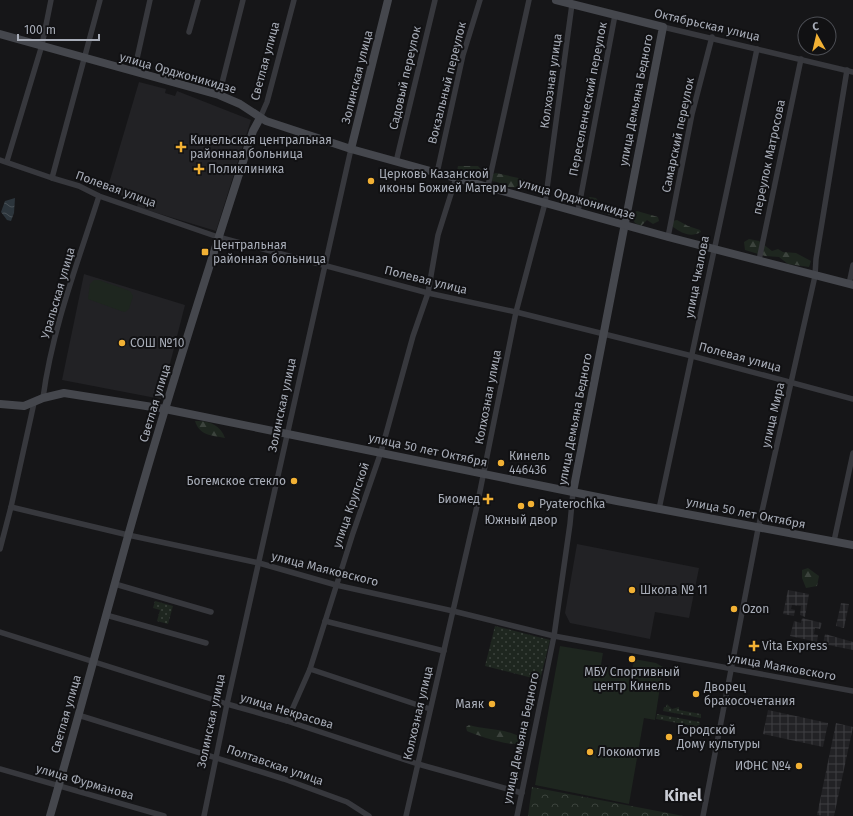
<svg xmlns="http://www.w3.org/2000/svg" width="853" height="816" viewBox="0 0 853 816" font-family="'Fira Sans',sans-serif">
<style>
.built{fill:#222225}
.industrial{fill:url(#industrial-grid)}
.grass{fill:url(#grass-dots)}
.forest{fill:url(#forest-firs)}
.park{fill:url(#park-crowns)}
.pitch{fill:#1e261f}
.water{fill:url(#water-waves)}
.lines{fill:none;stroke-linecap:round;stroke-linejoin:round}
.street{stroke:#37383d;stroke-width:5.5}
.secondary{stroke:#45474d;stroke-width:8}
.poi-dot{fill:#f2b134;stroke:#111113;stroke-width:1.5}
.labels{text-anchor:middle;stroke-width:4;stroke-linejoin:round;paint-order:stroke}
.street-label{font-size:12px;fill:#a8adb8;stroke:#111113}
.poi-label{font-size:12px;fill:#a8adb8;stroke:#111113;text-anchor:start}
.district-label{font-size:16px;font-weight:bold;fill:#c9ccd4;stroke:#111113}
</style>
<defs>
<pattern id="industrial-grid" width="8" height="8" patternUnits="userSpaceOnUse"><rect width="8" height="8" fill="#222225"/><path d="M0 4h8M4 0v8" fill="none" stroke="#3f3f43"/></pattern>
<pattern id="grass-dots" width="8" height="8" patternUnits="userSpaceOnUse"><rect width="8" height="8" fill="#1e261f"/><path d="M2 2h.1M6 6h.1" fill="none" stroke="#3c433d" stroke-width="1.8" stroke-linecap="round"/></pattern>
<pattern id="forest-firs" width="22" height="20" patternUnits="userSpaceOnUse"><rect width="22" height="20" fill="#1e261f"/><path d="M5 1l3.5 6h-7zM16 11l3.5 6h-7z" fill="#3c433d"/></pattern>
<pattern id="park-crowns" width="20" height="18" patternUnits="userSpaceOnUse"><rect width="20" height="18" fill="#1e261f"/><path d="M2 6a3 3 0 1 1 6 0M12 15a3 3 0 1 1 6 0" fill="none" stroke="#3c433d"/></pattern>
<pattern id="water-waves" width="16" height="10" patternUnits="userSpaceOnUse"><rect width="16" height="10" fill="#2c353c"/><path d="M0 5q4-4 8 0t8 0" fill="none" stroke="#485056"/></pattern>
</defs>
<rect width="100%" height="100%" fill="#161618"/>
<!-- built -->
<g class="built">
<polygon points="139,82 166,89 165,93 175,96 177,91 251,120 216,231 137,207 138,202 107,190"/>
<polygon points="84,274 185,305 161,399 62,380"/>
<polygon points="577,544 699,568 689,618 655,612 650,639 570,623 565,613"/>
</g>
<!-- industrial -->
<g class="industrial">
<polygon points="788,590 809,594 805,617 800,615 801,606 792,605 791,609 795,610 794,616 783,614"/>
<polygon points="841,603 849,604 844,628 836,626"/>
<polygon points="802,618 822,623 820,629 815,628 814,634 818,635 817,642 790,636 794,621 801,623"/>
<polygon points="825,634 853,642 853,650 823,644"/>
<polygon points="768,710 828,723 823,747 763,734"/>
<polygon points="836,723 853,727 834,816 823,816 817,815"/>
</g>
<!-- grass -->
<g class="grass">
<polygon points="155,601 173,606 168,624 157,621 160,610 153,608"/>
<polygon points="495,626 550,640 540,680 485,666"/>
<polygon points="667,704 672,709 679,707 679,710 701,714 701,718 663,711 664,707 666,707"/>
<polygon points="657,714 700,722 699,727 656,719"/>
</g>
<!-- forest -->
<g class="forest">
<polygon points="458,166 478,166 487,176 496,173 523,179 527,188 508,187 497,182 463,176 457,171"/>
<polygon points="590,197 596,198 599,202 605,203 608,205 610,215 590,208 586,205 586,199"/>
<polygon points="637,211 658,217 659,221 653,224 647,220 641,226 635,223 630,214"/>
<path d="M677 220 688 226 700 230 701 232C690 238 682 233 673 227L672 221Z"/>
<polygon points="749,239 759,241 772,251 778,249 783,252 796,253 811,261 809,267 788,264 779,257 765,256 745,250 744,242"/>
<path d="M195 421C208 420 221 425 225 438 211 435 200 436 195 421Z"/>
<polygon points="808,568 819,576 817,586 806,588 802,578 802,570"/>
<path d="M469 725C486 730 508 728 523 739L524 743C514 748 478 736 467 731L466 727Z"/>
</g>
<!-- park -->
<polygon class="park" points="532,787 668,813 683,816 528,816"/>
<!-- pitch -->
<g class="pitch">
<polygon points="94,280 99,280 130,291 133,296 129,309 125,312 121,311 88,299 90,284"/>
<polygon points="560,646 603,653 601,665 632,671 634,659 656,663 663,667 655,720 644,718 629,804 535,785"/>
</g>
<!-- water -->
<polygon class="water" points="15,198 14,213 11,221 7,220 1,212 5,201"/>
<g class="lines">
<!-- street -->
<g class="street">
<polyline points="663,27 853,72"/>
<polyline points="189,32 198,0"/>
<polyline points="134,72 150,0"/>
<polyline points="219,95 243,0"/>
<polyline points="260,118 267,102 294,0"/>
<polyline points="0,160 52,178 79,186 99,196 218,237 428,293 516,312 692,356 853,399"/>
<polyline points="7,161 42,45 51,0"/>
<polyline points="396,162 435,0"/>
<polyline points="437,173 463,55 480,0"/>
<polyline points="52,178 100,0"/>
<polyline points="488,186 529,0"/>
<polyline points="578,211 615,15"/>
<polyline points="668,237 692,114 712,37"/>
<polyline points="759,260 801,59"/>
<polyline points="849,284 853,265"/>
<path d="M43 398C52 329 78 262 99 196"/>
<polyline points="11,507 128,535 259,563 336,585 453,611 554,636 853,691"/>
<polyline points="659,509 757,49"/>
<polyline points="834,541 853,453"/>
<polyline points="0,549 11,507 34,403"/>
<polyline points="115,584 211,612"/>
<polyline points="106,615 206,643"/>
<polyline points="325,621 444,651"/>
<polyline points="0,632 227,704 287,721 418,764 522,793"/>
<polyline points="310,669 430,709"/>
<polyline points="78,715 284,779 347,802 369,816"/>
<polyline points="287,721 310,669 353,533 381,452 413,336 428,293 438,235 456,178"/>
<polyline points="0,769 164,816"/>
<polyline points="204,816 227,704 351,149"/>
<polyline points="406,816 477,506 516,312 545,203 572,4"/>
<polyline points="517,816 554,636 570,524 573,492"/>
<polyline points="703,816 758,529 815,276 816,259 847,70"/>
</g>
<!-- secondary -->
<g class="secondary">
<polyline points="556,0 663,27 573,492"/>
<polyline points="0,34 219,95 240,104 266,121 351,149 668,237 853,285"/>
<polyline points="351,149 388,0"/>
<polyline points="0,404 24,406 43,398 64,393 165,409 617,501 853,545"/>
<path d="M50 816C77 723 102 629 128 536 166 400 209 266 253 131L260 118"/>
</g>
</g>
<!-- markers -->
<g class="poi-dot">
<path d="M179 141h4v4h4v4h-4v4h-4v-4h-4v-4h4z"/>
<path d="M197 163h4v4h4v4h-4v4h-4v-4h-4v-4h4z"/>
<circle cx="371" cy="181" r="4"/>
<rect x="201" y="248" width="8" height="8" rx="2"/>
<circle cx="122" cy="343" r="4"/>
<circle cx="501" cy="463" r="4"/>
<circle cx="294" cy="481" r="4"/>
<path d="M486 493h4v4h4v4h-4v4h-4v-4h-4v-4h4z"/>
<circle cx="531" cy="504" r="4"/>
<circle cx="521" cy="506" r="4"/>
<circle cx="632" cy="590" r="4"/>
<circle cx="734" cy="609" r="4"/>
<path d="M752 640h4v4h4v4h-4v4h-4v-4h-4v-4h4z"/>
<circle cx="632" cy="659" r="4"/>
<circle cx="696" cy="694" r="4"/>
<circle cx="492" cy="704" r="4"/>
<circle cx="669" cy="737" r="4"/>
<circle cx="590" cy="752" r="4"/>
<circle cx="799" cy="766" r="4"/>
</g>
<g class="labels">
<!-- street labels -->
<g class="street-label">
<text transform="translate(707 25) rotate(13)" y="4">Октябрьская улица</text>
<text transform="translate(265 61) rotate(-75)" y="4">Светлая улица</text>
<text transform="translate(178 73) rotate(16)" y="4">улица Орджоникидзе</text>
<text transform="translate(357 77) rotate(-76)" y="4">Золинская улица</text>
<text transform="translate(405 78) rotate(-77)" y="4">Садовый переулок</text>
<text transform="translate(551 81) rotate(-82)" y="4">Колхозная улица</text>
<text transform="translate(447 83) rotate(-76)" y="4">Вокзальный переулок</text>
<text transform="translate(588 99) rotate(-79)" y="4">Переселенческий переулок</text>
<text transform="translate(636 100) rotate(-79)" y="4">улица Демьяна Бедного</text>
<text transform="translate(678 135) rotate(-78)" y="4">Самарский переулок</text>
<text transform="translate(769 157) rotate(-78)" y="4">переулок Матросова</text>
<text transform="translate(116 189) rotate(20)" y="4">Полевая улица</text>
<text transform="translate(577 199) rotate(16)" y="4">улица Орджоникидзе</text>
<text transform="translate(697 277) rotate(-79)" y="4">улица Чкалова</text>
<text transform="translate(426 280) rotate(14)" y="4">Полевая улица</text>
<text transform="translate(58 293) rotate(-74)" y="4">Уральская улица</text>
<text transform="translate(740 357) rotate(15)" y="4">Полевая улица</text>
<text transform="translate(488 397) rotate(-79)" y="4">Колхозная улица</text>
<text transform="translate(155 403) rotate(-73)" y="4">Светлая улица</text>
<text transform="translate(282 405) rotate(-78)" y="4">Золинская улица</text>
<text transform="translate(773 415) rotate(-77)" y="4">улица Мира</text>
<text transform="translate(575 419) rotate(-79)" y="4">улица Демьяна Бедного</text>
<text transform="translate(428 450) rotate(12)" y="4">улица 50 лет Октября</text>
<text transform="translate(351 505) rotate(-71)" y="4">улица Крупской</text>
<text transform="translate(746 513) rotate(11)" y="4">улица 50 лет Октября</text>
<text transform="translate(325 569) rotate(14)" y="4">улица Маяковского</text>
<text transform="translate(782 667) rotate(10)" y="4">улица Маяковского</text>
<text transform="translate(287 711) rotate(17)" y="4">улица Некрасова</text>
<text transform="translate(418 713) rotate(-77)" y="4">Колхозная улица</text>
<text transform="translate(66 714) rotate(-74)" y="4">Светлая улица</text>
<text transform="translate(211 721) rotate(-78)" y="4">Золинская улица</text>
<text transform="translate(521 738) rotate(-78)" y="4">улица Демьяна Бедного</text>
<text transform="translate(275 765) rotate(19)" y="4">Полтавская улица</text>
<text transform="translate(85 782) rotate(16)" y="4">улица Фурманова</text>
</g>
<!-- poi labels -->
<g class="poi-label">
<text x="190" y="144">Кинельская центральная<tspan x="190" dy="14">районная больница</tspan></text>
<text x="208" y="173">Поликлиника</text>
<text x="379" y="178">Церковь Казанской<tspan x="379" dy="14">иконы Божией Матери</tspan></text>
<text x="213" y="249">Центральная<tspan x="213" dy="14">районная больница</tspan></text>
<text x="130" y="347">СОШ №10</text>
<text x="509" y="460">Кинель<tspan x="509" dy="14">446436</tspan></text>
<text x="286" y="485" text-anchor="end">Богемское стекло</text>
<text x="480" y="503" text-anchor="end">Биомед</text>
<text x="539" y="508">Pyaterochka</text>
<text x="521" y="524" text-anchor="middle">Южный двор</text>
<text x="640" y="594">Школа № 11</text>
<text x="742" y="613">Ozon</text>
<text x="762" y="650">Vita Express</text>
<text x="632" y="676" text-anchor="middle">МБУ Спортивный<tspan x="632" dy="14">центр Кинель</tspan></text>
<text x="704" y="691">Дворец<tspan x="704" dy="14">бракосочетания</tspan></text>
<text x="484" y="708" text-anchor="end">Маяк</text>
<text x="677" y="734">Городской<tspan x="677" dy="14">Дому культуры</tspan></text>
<text x="598" y="756">Локомотив</text>
<text x="791" y="770" text-anchor="end">ИФНС №4</text>
</g>
<!-- district labels -->
<g class="district-label">
<text x="683" y="801">Kinel</text>
</g>
</g>
<!-- north arrow -->
<g transform="translate(817 36) rotate(352)"><circle r="19" fill="#111113" stroke="#4d4f55"/>
<path d="M0-3L7 15L0 10L-7 15Z" fill="#f2b134"/>
<text y="-6" font-size="11" font-weight="bold" text-anchor="middle" fill="#a8adb8">С</text>
</g>
<!-- scale -->
<path d="M18 34v6h81v-6" fill="none" stroke="#a8adb8" stroke-width="2"/>
<text x="24" y="34" font-size="12" fill="#a8adb8" stroke="#111113" stroke-width="3" paint-order="stroke">100 m</text>
</svg>
